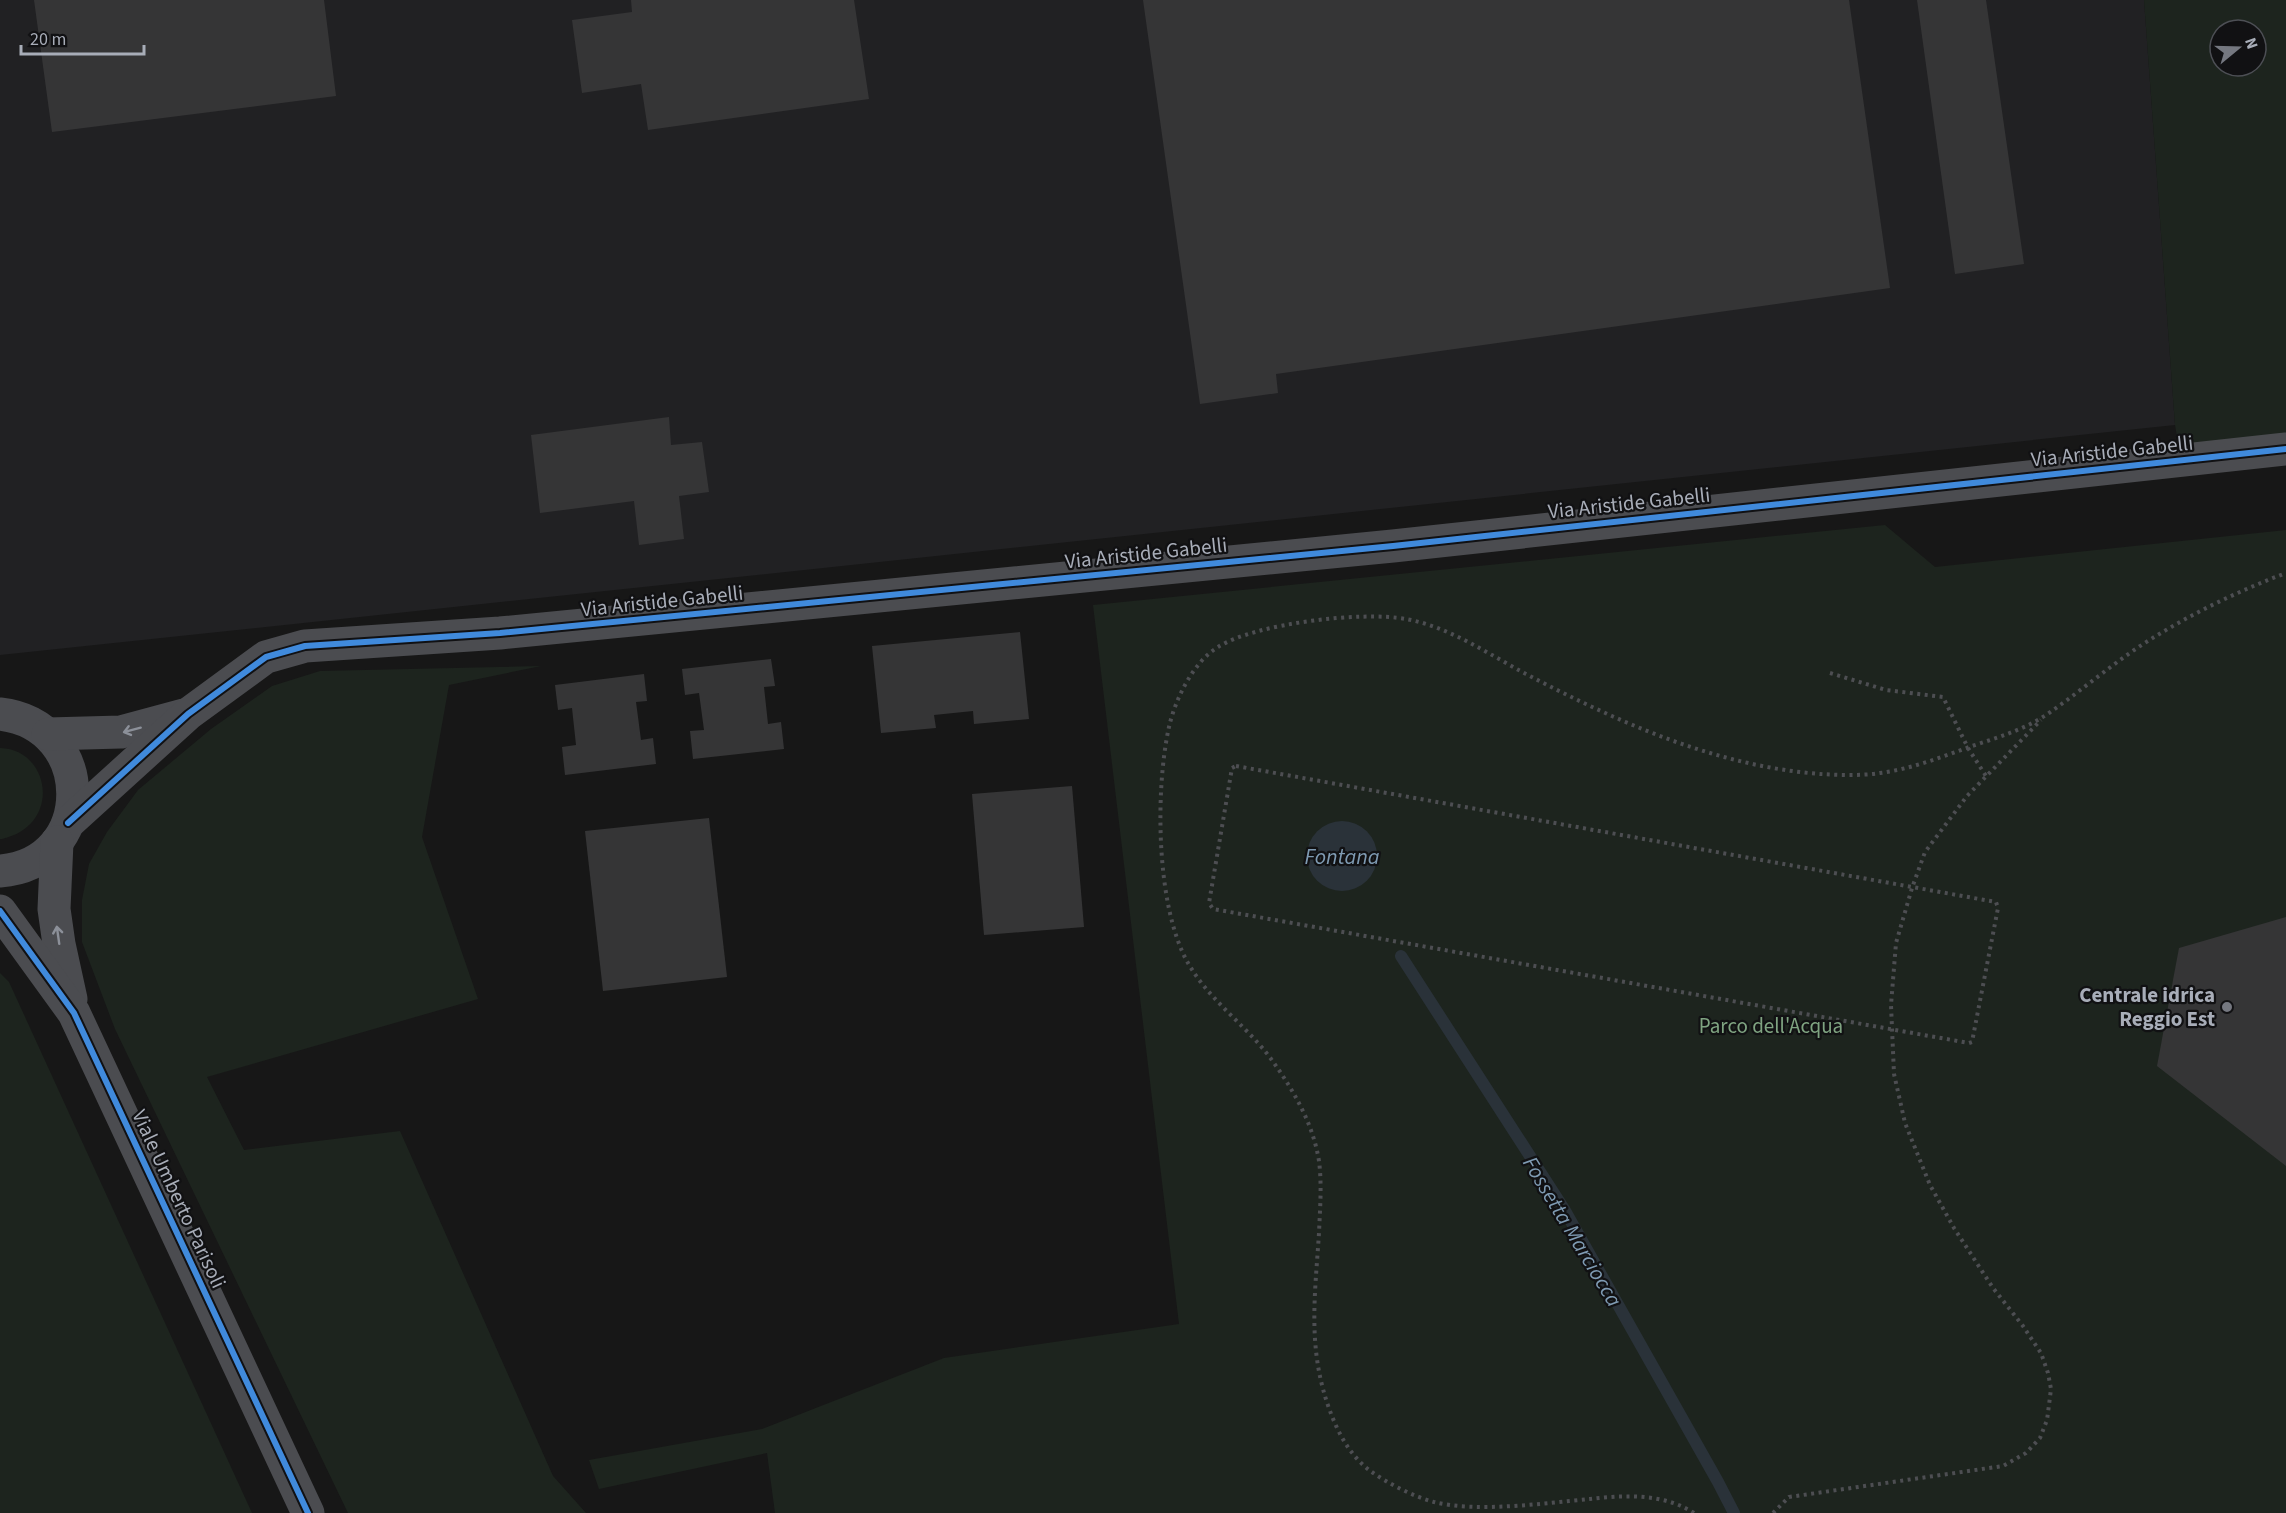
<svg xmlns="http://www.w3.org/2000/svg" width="2286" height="1513" viewBox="0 0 2286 1513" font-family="'Source Sans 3',sans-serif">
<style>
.built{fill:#212123}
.green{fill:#1d241e;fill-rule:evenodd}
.water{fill:#2a3239}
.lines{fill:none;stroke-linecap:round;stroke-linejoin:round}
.stream{stroke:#2a3239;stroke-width:12}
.building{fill:#353536}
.path{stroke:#4d4e52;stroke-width:4;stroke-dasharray:3 4.5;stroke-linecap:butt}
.minor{stroke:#4b4c50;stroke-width:33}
.cycleway-casing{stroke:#111113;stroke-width:10}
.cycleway{stroke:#408adc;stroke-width:6}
.oneway{stroke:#8c9099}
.poi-dot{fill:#757880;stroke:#111113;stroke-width:2}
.labels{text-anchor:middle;stroke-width:4.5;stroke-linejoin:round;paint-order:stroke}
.street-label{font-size:21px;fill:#a8adb8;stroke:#111113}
.poi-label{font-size:21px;font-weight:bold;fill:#a8adb8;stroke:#111113;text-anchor:end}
.park-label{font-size:21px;fill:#7fa381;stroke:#111113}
.water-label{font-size:22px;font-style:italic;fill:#7f9bb3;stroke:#111113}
</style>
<rect width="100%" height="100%" fill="#171717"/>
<!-- built -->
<polygon class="built" points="0,0 2144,0 2175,425 0,655"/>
<!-- green -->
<g class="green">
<path d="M2144 0H2286V449L2181 460 2175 425ZM2220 30H2256V66H2220Z"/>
<polygon points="1885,525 1935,567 2286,530 2286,1513 775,1513 767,1453 599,1489 589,1460 762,1429 944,1358 1179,1324 1093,605"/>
<polygon points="541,666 449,685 422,837 478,999 207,1077 244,1150 400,1131 553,1476 586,1513 348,1513 115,1029 82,942 82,900 89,864 107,832 138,790 211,729 272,686 320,671"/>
<path d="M0 748C50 749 63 825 2 839H0Z"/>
<polygon points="0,973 9,982 252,1513 0,1513"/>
</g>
<!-- water -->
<circle class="water" cx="1342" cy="856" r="35"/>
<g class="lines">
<!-- stream -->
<polyline class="stream" points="1401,956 1564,1209 1718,1482 1734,1513"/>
</g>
<!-- building -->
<g class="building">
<polygon points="34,0 324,0 336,96 52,132"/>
<polygon points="631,0 854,0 869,99 648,130 641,84 582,93 572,20 632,12"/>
<polygon points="1143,0 1849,0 1890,288 1276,374 1278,393 1200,404"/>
<polygon points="1917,0 1986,0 2024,264 1955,274"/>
<polygon points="669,417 671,445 702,442 709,492 679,496 684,539 639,545 634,501 540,513 531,435"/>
<polygon points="1020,632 1029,719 974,724 973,711 934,715 936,728 881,733 872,646"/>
<polygon points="771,659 775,686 764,687 768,724 781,722 784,749 693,759 690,731 704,730 699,693 685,695 682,669"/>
<polygon points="644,674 647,701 636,702 641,740 653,738 656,764 565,775 562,747 576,745 572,708 558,710 555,685"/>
<polygon points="1072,786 1084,927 984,935 972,794"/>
<polygon points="709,818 727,977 603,991 585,831"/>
<polygon points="2286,917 2286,1166 2157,1066 2179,948"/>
</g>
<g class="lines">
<!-- path -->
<g class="path">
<polyline points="1830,673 1886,690 1943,697 1968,748 1986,776"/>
<polygon points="1236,766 1996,902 1998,908 1972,1042 1969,1043 1213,909 1209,903 1232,768"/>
<path d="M1694 1513C1663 1493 1625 1495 1590 1499 1544 1503 1478 1513 1434 1502 1412 1496 1387 1483 1369 1470 1350 1455 1338 1433 1330 1411 1307 1349 1315 1296 1319 1233 1320 1209 1322 1184 1319 1161 1313 1124 1295 1093 1274 1063 1249 1027 1210 1002 1188 963 1156 907 1155 790 1169 727 1175 700 1193 662 1218 647 1256 623 1363 611 1406 619 1450 627 1488 654 1526 674 1618 722 1715 766 1820 774 1839 775 1861 776 1880 773 1911 769 1942 757 1972 746 1999 737 2026 729 2049 713 2085 688 2119 658 2156 636 2197 611 2241 590 2286 573"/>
<polyline points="1773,1513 1789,1497 2003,1466 2026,1453 2040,1438 2047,1420 2049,1405 2051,1389 2048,1373 2041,1353 2023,1326 1993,1288 1954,1228 1930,1185 1905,1123 1894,1074 1891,1005 1896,943 1912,888 1925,852 1967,796 2041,720"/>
</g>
<!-- minor -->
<g class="minor">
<path d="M0 714C97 725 97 864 0 871"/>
<polyline points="48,734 121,732 184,715"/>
<polyline points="68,823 188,714 266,657 305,646 500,633 1393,546 2286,449"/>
<polyline points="57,842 54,909 59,944 71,999"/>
<polyline points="0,911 74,1013 308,1513"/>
</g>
<!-- cycleway casing -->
<g class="cycleway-casing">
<g id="cycleway">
<polyline points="68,823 188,714 266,657 305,646 500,633 1393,546 2286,449"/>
<polyline points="0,911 74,1013 308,1513"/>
</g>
</g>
<!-- cycleway -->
<use href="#cycleway" class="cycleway"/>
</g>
<!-- one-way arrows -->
<defs><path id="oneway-shaft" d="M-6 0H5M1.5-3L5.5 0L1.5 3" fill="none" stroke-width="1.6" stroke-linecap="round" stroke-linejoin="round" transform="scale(1.5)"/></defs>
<g class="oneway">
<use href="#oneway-shaft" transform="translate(132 730) rotate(165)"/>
<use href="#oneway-shaft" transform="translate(58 935) rotate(-98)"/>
</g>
<!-- markers -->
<circle class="poi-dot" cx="2227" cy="1007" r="6"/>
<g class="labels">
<!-- street labels -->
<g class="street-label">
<text transform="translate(2112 451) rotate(-6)" y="7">Via Aristide Gabelli</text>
<text transform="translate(1629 503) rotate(-6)" y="7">Via Aristide Gabelli</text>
<text transform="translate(1146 553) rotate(-6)" y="7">Via Aristide Gabelli</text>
<text transform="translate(662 601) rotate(-6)" y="7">Via Aristide Gabelli</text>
<text transform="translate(179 1199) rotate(65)" y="7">Viale Umberto Parisoli</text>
</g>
<!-- poi labels -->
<g class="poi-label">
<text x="2215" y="1002">Centrale idrica<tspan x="2215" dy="24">Reggio Est</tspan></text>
</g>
<!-- park labels -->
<g class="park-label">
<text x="1771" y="1033">Parco dell'Acqua</text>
</g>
<!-- water labels -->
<g class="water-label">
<text x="1342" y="864">Fontana</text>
<text transform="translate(1573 1231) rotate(59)" y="8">Fossetta Marciocca</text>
</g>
</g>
<!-- north arrow -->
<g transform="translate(2238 48) rotate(71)"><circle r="28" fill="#111113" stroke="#4d4f55" stroke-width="1.5"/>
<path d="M0-4.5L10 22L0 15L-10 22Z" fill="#757880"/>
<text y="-9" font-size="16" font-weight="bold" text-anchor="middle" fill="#a8adb8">N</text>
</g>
<!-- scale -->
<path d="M21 45v9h123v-9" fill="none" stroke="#a8adb8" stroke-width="3"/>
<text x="30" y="45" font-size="18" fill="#a8adb8" stroke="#111113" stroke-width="4.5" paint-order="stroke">20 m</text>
</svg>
